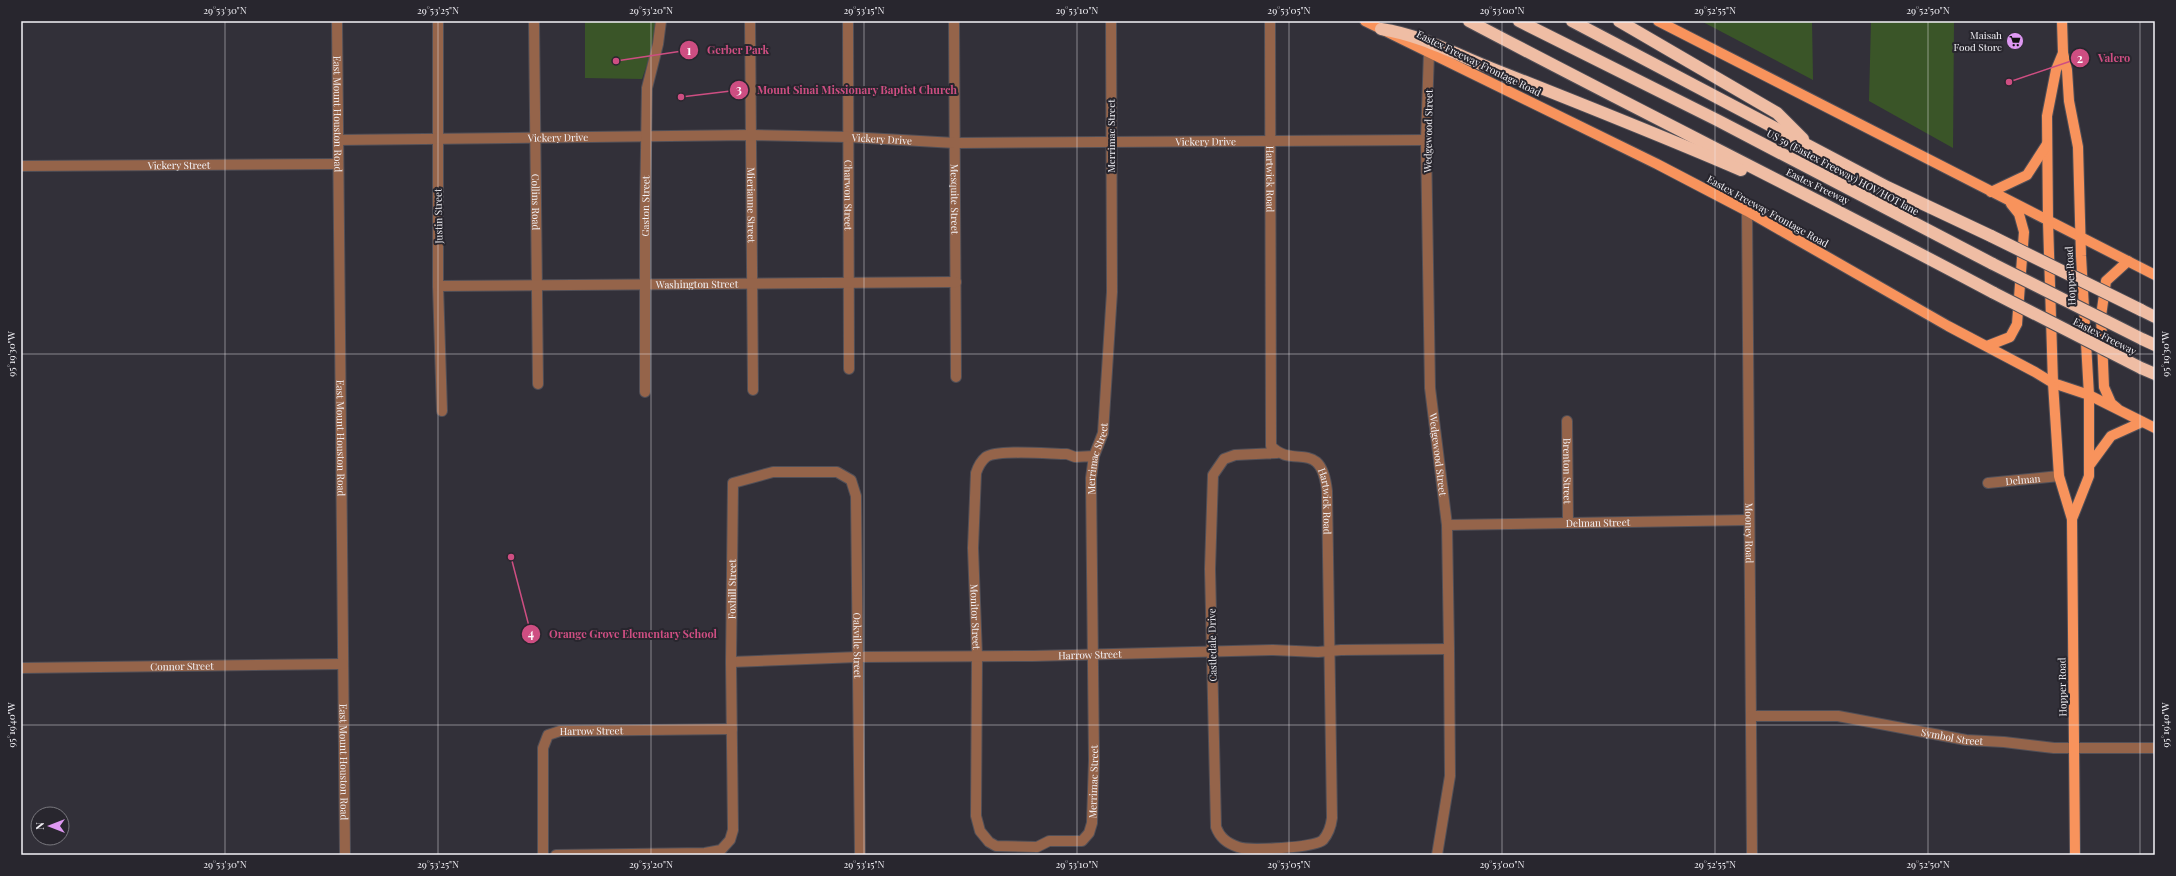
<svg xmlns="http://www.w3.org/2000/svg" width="2176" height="876" viewBox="0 0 2176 876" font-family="'Playfair Display',serif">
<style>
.green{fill:#3a5528}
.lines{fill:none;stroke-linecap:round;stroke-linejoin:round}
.minor-casing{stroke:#514f57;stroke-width:12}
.major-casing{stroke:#514f57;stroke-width:12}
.highway-casing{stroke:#514f57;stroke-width:14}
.minor{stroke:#95644a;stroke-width:10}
.major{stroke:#f8935c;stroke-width:10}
.highway{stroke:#efbda4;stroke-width:12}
.highway-bridge-casing{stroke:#514f57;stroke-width:14;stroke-linecap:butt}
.highway-bridge{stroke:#efbda4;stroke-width:12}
.ticks{fill:none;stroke:#f3f2f7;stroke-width:1;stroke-opacity:0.45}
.labels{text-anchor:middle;stroke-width:4;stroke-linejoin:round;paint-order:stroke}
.poi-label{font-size:10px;fill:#f3f2f7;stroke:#28262e;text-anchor:end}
.street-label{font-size:10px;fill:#f3f2f7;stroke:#28262e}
.leader{fill:none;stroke:#ce4e82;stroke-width:1.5}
.callout-dot{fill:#ce4e82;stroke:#28262e;stroke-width:1.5}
.mark-label{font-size:12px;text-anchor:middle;font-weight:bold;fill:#fff}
.callout-label{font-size:11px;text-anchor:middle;font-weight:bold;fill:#ce4e82;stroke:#28262e;stroke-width:4;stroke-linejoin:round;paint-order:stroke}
.neatline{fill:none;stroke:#f3f2f7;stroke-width:1.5}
.ticks-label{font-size:10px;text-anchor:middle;fill:#f3f2f7}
</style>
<rect width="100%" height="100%" fill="#323039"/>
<!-- green -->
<g class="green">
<polygon points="585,21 656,21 654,44 642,79 585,78"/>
<polygon points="1701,21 1812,21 1813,80"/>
<polygon points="1871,21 1954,21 1953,148 1869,101"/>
</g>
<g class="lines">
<!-- minor casing -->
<g class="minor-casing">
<g id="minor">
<path id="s1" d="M337 21 345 855"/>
<polyline points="438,21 438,286 442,411"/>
<path id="s2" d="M534 21 538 384"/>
<path id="s3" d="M750 21 753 390"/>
<path id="s4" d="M848 21 849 369"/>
<path id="s5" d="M954 21 956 377"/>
<path id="s6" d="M1270 21 1271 446C1293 470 1321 437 1327 491L1332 818C1331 826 1329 833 1323 840 1315 848 1249 851 1238 847 1227 843 1220 838 1216 827L1210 569 1213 475 1224 459 1235 455 1277 453"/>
<path id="s7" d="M1429 52 1426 140 1430 388 1447 525 1449 649 1450 776 1437 855"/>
<path id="s8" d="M338 140 751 135 849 137 955 143 1426 140"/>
<path id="s9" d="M21 166 338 164"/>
<path id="s10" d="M1747 211 1752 855"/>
<path id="s11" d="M438 286 956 282"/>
<path id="s12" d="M645 392V211L647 88 658 44 661 21"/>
<path id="s13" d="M1567 421 1568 522"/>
<path id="s14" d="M1094 456 1075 457 1067 454C1051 454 998 449 986 457 981 461 978 467 976 473L973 548 977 656 976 816 980 831 989 842 996 846 1037 847 1049 841H1082L1089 833 1092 823 1094 760 1091 478 1094 456 1103 433 1112 292 1111 21"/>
<path id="s15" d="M1988 483 2059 476"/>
<path id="s16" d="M1447 525 1749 520"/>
<path id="s17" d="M731 662 858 657 1033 656 1273 650 1318 652 1341 650 1449 649"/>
<path id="s18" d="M21 668 343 664"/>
<path id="s19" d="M1751 716H1838L1966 740 2004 742 2054 748H2155"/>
<path id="s20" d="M543 855V748L548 735 560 731 732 729"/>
<path id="s21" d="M556 855 705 853 721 850 730 840 733 830 731 662 733 483 773 472H837L851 480 856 496 860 855"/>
</g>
</g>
<!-- major casing -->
<g class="major-casing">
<g id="major">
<polyline points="1365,21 1657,164 1747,211 1948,326 2035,372 2053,383 2089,395 2155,428"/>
<polyline points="1658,21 2155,275"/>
<polyline points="2062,21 2063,53 2067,70 2069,101 2078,147 2081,256 2089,395 2089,476 2072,519"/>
<polyline points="2063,53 2056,70 2047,116 2048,221 2053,383 2059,476 2072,519 2075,855"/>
<polyline points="1991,192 2027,175 2047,144"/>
<polyline points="1987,346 2010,337 2017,324 2024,232 2019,214 2011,204"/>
<polyline points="2117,408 2111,403 2104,387 2101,316 2106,281 2128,261"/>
<polyline points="2089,466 2111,436 2142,422"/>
</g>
</g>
<!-- highway casing -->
<g class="highway-casing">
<g id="highway">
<path d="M1469 21C1643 113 1820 200 1994 293"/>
<polyline points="1519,21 1717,120 1993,264"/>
<polyline points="1572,21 1887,187 1991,236"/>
<polyline points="1619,21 1777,113 1803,139"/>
<path d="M1381 29C1422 35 1459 56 1498 71 1579 103 1660 135 1741 170"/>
<polyline points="2141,310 2155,317"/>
<polyline points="2142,339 2155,345"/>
<polyline points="2141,368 2155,374"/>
</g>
</g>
<!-- minor -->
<use href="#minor" class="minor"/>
<!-- major -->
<use href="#major" class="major"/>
<!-- highway -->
<use href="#highway" class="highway"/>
<!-- highway-bridge casing -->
<g class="highway-bridge-casing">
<g id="highway-bridge">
<polyline points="1991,236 2141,310"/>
<polyline points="1993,264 2142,339"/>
<polyline points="1994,293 2141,368"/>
</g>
</g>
<!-- highway-bridge -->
<use href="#highway-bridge" class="highway-bridge"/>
</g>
<!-- ticks -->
<path class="ticks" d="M225 21V855M438 21V855M651 21V855M864 21V855M1077 21V855M1289 21V855M1502 21V855M1715 21V855M1928 21V855M2140 21V855M21 354H2155M21 725H2155"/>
<!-- icons -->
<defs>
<g id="supermarket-disc" transform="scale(0.9)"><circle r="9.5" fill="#de98f2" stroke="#28262e"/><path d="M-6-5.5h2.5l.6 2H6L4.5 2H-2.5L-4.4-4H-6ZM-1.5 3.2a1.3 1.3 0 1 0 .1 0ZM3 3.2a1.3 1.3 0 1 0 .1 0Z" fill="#111"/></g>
</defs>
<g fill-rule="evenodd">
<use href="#supermarket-disc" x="2015" y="41"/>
</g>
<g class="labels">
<!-- poi labels -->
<g class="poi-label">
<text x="2002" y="39">Maisah<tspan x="2002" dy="12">Food Store</tspan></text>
</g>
<!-- street labels -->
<g class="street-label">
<text transform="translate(1479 63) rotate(26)" y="4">Eastex Freeway Frontage Road</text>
<text dy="4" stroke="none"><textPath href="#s1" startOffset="93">East Mount Houston Road</textPath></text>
<text transform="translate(1428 131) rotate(-89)" y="4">Wedgewood Street</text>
<text transform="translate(1111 136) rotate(-90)" y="4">Merrimac Street</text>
<text dy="4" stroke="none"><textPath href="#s8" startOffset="220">Vickery Drive</textPath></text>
<text dy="4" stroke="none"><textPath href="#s8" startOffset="544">Vickery Drive</textPath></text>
<text dy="4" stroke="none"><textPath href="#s8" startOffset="868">Vickery Drive</textPath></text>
<text dy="4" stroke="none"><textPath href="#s9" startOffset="158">Vickery Street</textPath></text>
<text transform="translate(1843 172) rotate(28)" y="4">US 59 (Eastex Freeway) HOV/HOT lane</text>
<text dy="4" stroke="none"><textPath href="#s6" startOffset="158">Hartwick Road</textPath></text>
<text transform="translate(1818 186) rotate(26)" y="4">Eastex Freeway</text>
<text dy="4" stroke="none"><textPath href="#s4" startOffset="174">Charwon Street</textPath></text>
<text dy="4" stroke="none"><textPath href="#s5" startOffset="178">Mesquite Street</textPath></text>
<text dy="4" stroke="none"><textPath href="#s2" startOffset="181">Collins Road</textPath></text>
<text dy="4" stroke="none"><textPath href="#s3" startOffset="184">Mierianne Street</textPath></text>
<text dy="4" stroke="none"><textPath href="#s12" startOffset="186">Gaston Street</textPath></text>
<text transform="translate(1768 211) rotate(29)" y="4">Eastex Freeway Frontage Road</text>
<text transform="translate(438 216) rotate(-91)" y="4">Justin Street</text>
<text transform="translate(2070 276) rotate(-93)" y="4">Hopper Road</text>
<text dy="4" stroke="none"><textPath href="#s11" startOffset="259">Washington Street</textPath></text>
<text transform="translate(2105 336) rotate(27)" y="4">Eastex Freeway</text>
<text dy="4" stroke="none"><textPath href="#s1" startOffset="417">East Mount Houston Road</textPath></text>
<text dy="4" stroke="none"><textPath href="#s7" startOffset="403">Wedgewood Street</textPath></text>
<text dy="4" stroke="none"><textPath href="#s14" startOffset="983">Merrimac Street</textPath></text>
<text dy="4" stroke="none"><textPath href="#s13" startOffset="50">Brenton Street</textPath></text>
<text dy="4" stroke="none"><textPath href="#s15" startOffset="35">Delman</textPath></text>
<text dy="4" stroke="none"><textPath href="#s6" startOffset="516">Hartwick Road</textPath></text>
<text dy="4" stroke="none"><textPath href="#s16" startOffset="151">Delman Street</textPath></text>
<text dy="4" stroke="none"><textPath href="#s10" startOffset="322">Mooney Road</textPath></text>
<text dy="4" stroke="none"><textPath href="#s21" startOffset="430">Foxhill Street</textPath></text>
<text dy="4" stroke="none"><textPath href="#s14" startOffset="272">Monitor Street</textPath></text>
<text transform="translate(1212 645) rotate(-91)" y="4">Castledale Drive</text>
<text dy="4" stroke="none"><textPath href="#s21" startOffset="824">Oakville Street</textPath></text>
<text dy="4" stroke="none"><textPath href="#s17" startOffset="359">Harrow Street</textPath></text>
<text dy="4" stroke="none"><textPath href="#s18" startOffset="161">Connor Street</textPath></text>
<text transform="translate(2062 687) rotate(-91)" y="4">Hopper Road</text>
<text dy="4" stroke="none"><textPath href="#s20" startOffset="165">Harrow Street</textPath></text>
<text dy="4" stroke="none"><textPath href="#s19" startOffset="203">Symbol Street</textPath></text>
<text dy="4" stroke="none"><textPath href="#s1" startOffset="741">East Mount Houston Road</textPath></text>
<text dy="4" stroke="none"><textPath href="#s14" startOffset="659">Merrimac Street</textPath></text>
</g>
</g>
<!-- callouts -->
<path class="leader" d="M616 61L689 50M2009 82L2080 58M681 97L739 90M511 557L531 634"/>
<g class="callout-dot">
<circle cx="616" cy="61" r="4"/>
<circle cx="2009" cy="82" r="4"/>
<circle cx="681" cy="97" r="4"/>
<circle cx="511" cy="557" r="4"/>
<circle cx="689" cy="50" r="10"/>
<circle cx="2080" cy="58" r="10"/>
<circle cx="739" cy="90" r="10"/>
<circle cx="531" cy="634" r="10"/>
</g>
<g class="mark-label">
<text x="689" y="55">1</text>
<text x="2080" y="63">2</text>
<text x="739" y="94">3</text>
<text x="531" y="638">4</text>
</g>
<g class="callout-label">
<text x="738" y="54">Gerber Park</text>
<text x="2114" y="62">Valero</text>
<text x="857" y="94">Mount Sinai Missionary Baptist Church</text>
<text x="633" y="638">Orange Grove Elementary School</text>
</g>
<!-- border -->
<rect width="2176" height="876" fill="none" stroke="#28262e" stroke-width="44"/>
<!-- north arrow -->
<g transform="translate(50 826) rotate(270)"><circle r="19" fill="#28262e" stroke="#79787e"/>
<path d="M0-3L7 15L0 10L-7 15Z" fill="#de98f2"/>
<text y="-6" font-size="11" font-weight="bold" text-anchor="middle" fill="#f3f2f7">N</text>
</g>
<rect x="22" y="22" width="2132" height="832" class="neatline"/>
<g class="ticks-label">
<text x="225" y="14">29°53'30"N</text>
<text x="438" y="14">29°53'25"N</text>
<text x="651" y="14">29°53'20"N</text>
<text x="864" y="14">29°53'15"N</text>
<text x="1077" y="14">29°53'10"N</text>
<text x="1289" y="14">29°53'05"N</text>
<text x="1502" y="14">29°53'00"N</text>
<text x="1715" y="14">29°52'55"N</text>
<text x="1928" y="14">29°52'50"N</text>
<text transform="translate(2165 354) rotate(-90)" y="4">95°19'30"W</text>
<text transform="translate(11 354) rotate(-90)" y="4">95°19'30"W</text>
<text transform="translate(2165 725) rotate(-90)" y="4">95°19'40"W</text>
<text transform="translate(11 725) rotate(-90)" y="4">95°19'40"W</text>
<text x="225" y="868">29°53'30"N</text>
<text x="438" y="868">29°53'25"N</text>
<text x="651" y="868">29°53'20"N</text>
<text x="864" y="868">29°53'15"N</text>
<text x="1077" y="868">29°53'10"N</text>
<text x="1289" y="868">29°53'05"N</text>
<text x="1502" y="868">29°53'00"N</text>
<text x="1715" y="868">29°52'55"N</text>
<text x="1928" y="868">29°52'50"N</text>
</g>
</svg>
